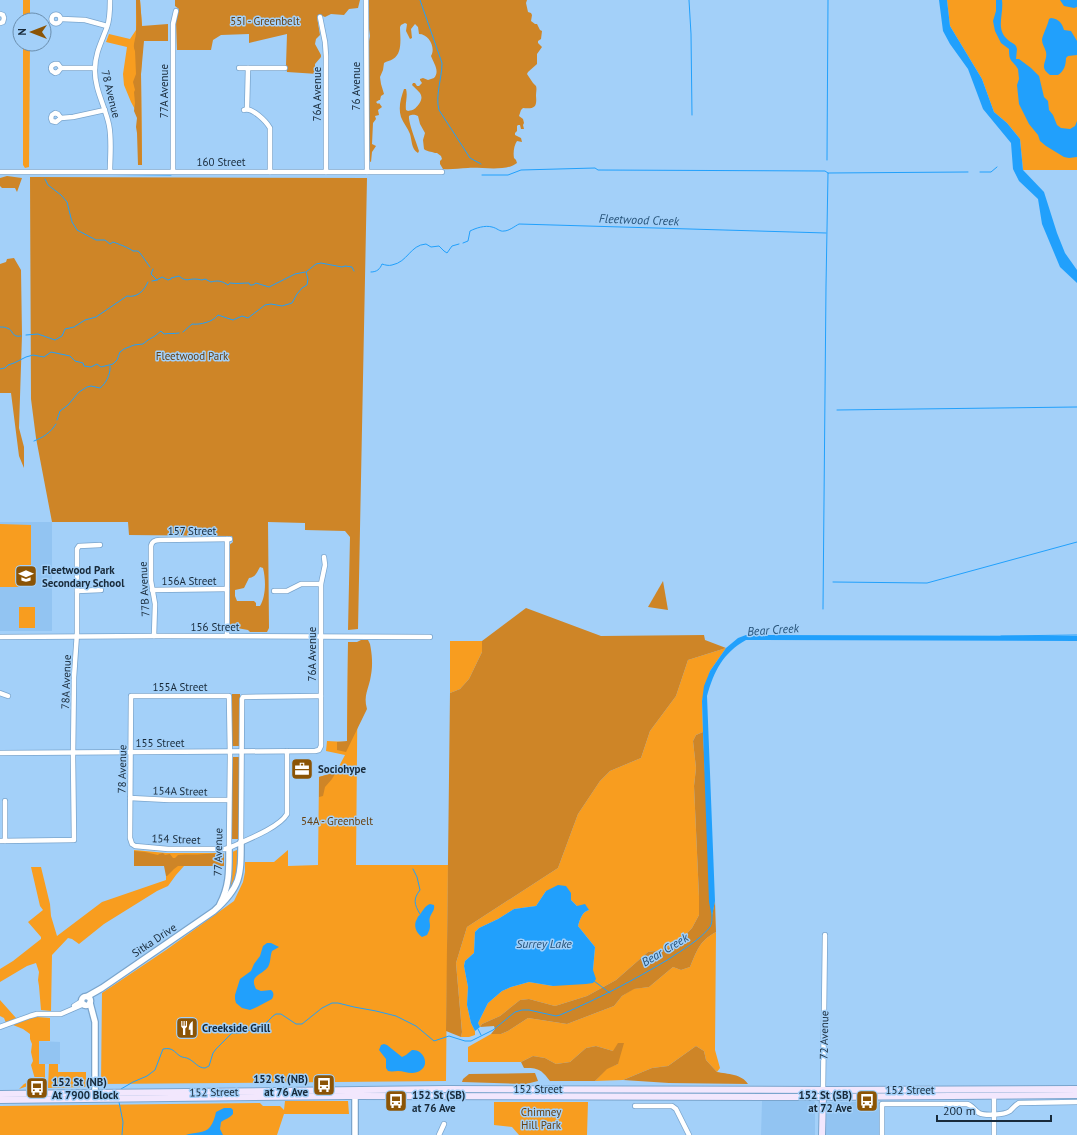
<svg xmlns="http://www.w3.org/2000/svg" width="1077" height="1135" viewBox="0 0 1077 1135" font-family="'PT Sans',sans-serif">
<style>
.built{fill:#92c4f2}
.green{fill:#f89d1f}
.forest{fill:#ce8527;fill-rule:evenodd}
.water{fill:#21a0fc}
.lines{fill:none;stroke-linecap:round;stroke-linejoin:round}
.stream{stroke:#21a0fc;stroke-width:1}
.minor-casing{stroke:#7aa5cd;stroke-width:6}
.tertiary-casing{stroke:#7aa5cd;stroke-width:8}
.secondary-casing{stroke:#7aa5cd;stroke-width:8}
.minor{stroke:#fff;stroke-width:4.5}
.tertiary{stroke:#fff;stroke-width:5.5}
.secondary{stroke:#f2e7fd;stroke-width:6}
.labels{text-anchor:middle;stroke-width:3;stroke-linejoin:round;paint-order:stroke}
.park-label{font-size:11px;fill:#674112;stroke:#a3d0f9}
.street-label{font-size:11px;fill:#182a3a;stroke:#a3d0f9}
.poi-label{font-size:11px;font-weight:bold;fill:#182a3a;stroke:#a3d0f9;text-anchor:start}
.water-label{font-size:12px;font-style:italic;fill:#275379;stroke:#a3d0f9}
</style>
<rect width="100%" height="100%" fill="#a3d0f9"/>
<!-- built -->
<g class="built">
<rect x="0" y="522" width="52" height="109"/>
<polygon points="39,1041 60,1042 60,1064 39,1064"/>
<polygon points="762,1101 814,1101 815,1102 815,1135 761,1135"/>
<polygon points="827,1102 874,1102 881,1103 879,1135 826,1135"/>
</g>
<!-- green -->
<g class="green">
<rect x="23" y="0" width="7" height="20"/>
<polygon points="136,0 140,0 143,37 141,74 142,165 139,165 138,115 131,102 124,85 123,74 127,47 106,42 109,34 130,39 136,30"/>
<polygon points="947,0 1077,0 1077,170 1023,170 1020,139 1007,123 994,112 982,79 950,26"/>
<polygon points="23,44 30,44 29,167 25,168 23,165"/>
<polygon points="0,524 31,525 31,587 0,587"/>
<rect x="19" y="607" width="16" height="21"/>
<polygon points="450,641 482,641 482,652 469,679 460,689 450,693"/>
<polygon points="348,642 358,642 356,865 448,865 446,1081 101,1084 102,993 166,950 234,901 243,882 245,872 245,862 274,862 288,850 288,866 318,865 319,777 336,772 345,755 326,751 327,741 347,742"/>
<path d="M726 648 710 671 702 701 703 732 696 735 693 741 696 768 694 786 699 897V915L692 928 677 944 662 950 648 952 616 980 587 996 555 1006 529 999 520 1000 500 1016 482 1024 480 1027 478 1023 488 1003 502 991 511 987 529 982 553 986 593 970 595 947 578 926C580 919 582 912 589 910L577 906 571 900V893L546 891 536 906 514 909 498 919 479 928 475 932 474 953 465 961 464 966 468 987 467 1005 471 1023 475 1031V1035L469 1037H461L462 1031 456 963 467 927 558 868 578 814 600 781 610 771 641 758 650 731 676 696 688 660Z"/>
<polygon points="239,849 237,876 225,901 230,853"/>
<polygon points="134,850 166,853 224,853 224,866 184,866 176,875 168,886 157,891 104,924 79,944 72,939 68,938 52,955 51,1011 41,1010 39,986 38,980 39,972 36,963 27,966 0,982 0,969 13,961 41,939 41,937 28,922 43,910 40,906 31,867 41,867 50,904 51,916 57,936 102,902 166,880 166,866 134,866"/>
<path d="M716 932 715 1050 720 1068 717 1072 706 1060 704 1051 696 1046 668 1066 652 1068 623 1080 595 1081 607 1068 618 1064 613 1051 596 1046 586 1048 570 1062 556 1064 545 1058 533 1056 521 1062H468V1047L491 1034H501L508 1031 528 1018 567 1024 614 1006 622 996 633 989 649 987 673 967 681 970 690 967C697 951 699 941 716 932Z"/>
<polygon points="0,1000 16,1018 6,1023 4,1018 0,1016"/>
<polygon points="37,1017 50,1018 50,1041 39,1041 39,1064 45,1064 45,1087 40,1087 39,1086 28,1086 19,1089 24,1084 35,1079 31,1065 33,1061 31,1052 32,1044 30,1039 30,1034 23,1029 13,1025 31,1018"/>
<polygon points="49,1064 58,1064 58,1072 86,1072 86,1086 85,1087 48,1088"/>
<polygon points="285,1101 348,1101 349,1114 284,1114 277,1135 0,1135 0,1106 260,1103 263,1106 280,1106 284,1110"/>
<polygon points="494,1102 588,1102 587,1135 519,1135 512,1127 494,1125"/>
</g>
<!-- forest -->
<g class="forest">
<path d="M136 0H140L142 26 168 24V41H144L141 74 142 165H138L137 133 136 127 137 118 134 111 135 103 134 92 135 90 133 82 136 74 135 51C132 45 136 39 136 32 137 22 136 11 136 0Z"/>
<polygon points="175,0 360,0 358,8 349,9 344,15 331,14 325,17 320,15 317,17 320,35 316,39 315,44 321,55 321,57 315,64 315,70 321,72 318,74 287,72 286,65 287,34 249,43 249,34 221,35 213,40 211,50 177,50 176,21 179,9 175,6"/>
<path d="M369 0H527L526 3 528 12 531 13 532 15 531 21 535 24H537L540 30 542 31 541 39 538 41V43L542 47 537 54V64L528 72 527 74 533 83 536 86C537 89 536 92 536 96 537 107 535 109 523 108L521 110 519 116 523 119 524 123 523 125 524 129H521L520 125H518L517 126V131L515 133V135L521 138 522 142 517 141C514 145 513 153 514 158L516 160 517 163C506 172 482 167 468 168 459 168 451 170 443 169L440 164V161L442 159 441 156 437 153H435C431 151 427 152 424 149L423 140 425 133 420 124 418 116C415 115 413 114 409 116 408 122 417 144 419 151L418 153C411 149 412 140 410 134 408 128 403 123 401 117 398 107 401 98 404 89H406C408 96 405 103 406 110L408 111C414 110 415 109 419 104 425 95 419 92 412 85L413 83H415L417 86H419L422 83 420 80V79L423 78 428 80 434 78C440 71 434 64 431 56 436 48 429 34 419 34L418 27 415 24 411 29 412 38 410 39 406 31 407 24 405 23 401 25 400 27C400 37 403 53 393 59 390 61 387 61 384 63L383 70 380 77 381 84 384 94 381 96 380 100H379L376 102 378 104 379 103 382 107 378 110 379 115 375 116 376 119 373 123 372 144 376 146 372 152 371 162 369 161 368 70 369 67 368 62V46L370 36 368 22 369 16Z"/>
<polygon points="7,176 22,178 17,192 15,188 2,188 0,186 0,178"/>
<path d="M30 177 367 178 358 629 348 630 350 537 345 531 305 530V523L268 522 269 628 267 632H250L248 630 237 628 228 629V546L233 542 232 536 129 535 128 522H52L36 438 31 399ZM260 567 263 568C266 580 266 596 260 606H256V603L254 601H237L235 596V590L244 588 249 578C256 577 257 572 260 567Z"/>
<polygon points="14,258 21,270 22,335 19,428 24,447 24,468 19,456 11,393 0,393 0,264 6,262 7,259"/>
<polygon points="663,581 668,610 648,607"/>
<polygon points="526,608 601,636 704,635 705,640 726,648 688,660 676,696 650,731 641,758 610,771 600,781 578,814 558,868 467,927 456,963 462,1032 461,1037 446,1031 450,693 460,689 469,679 482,652 482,641"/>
<path d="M361 640H368L370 644C372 654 373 665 371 675 369 689 363 695 367 709L346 752 337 750V742L347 741 348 642H357Z"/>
<rect x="232" y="694" width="8" height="52"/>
<path d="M703 732 712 915 715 901 716 932C699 941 697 951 690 967L681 970 673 967 649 987 634 989 622 996 614 1006 567 1024 528 1018 508 1031 501 1034H491L495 1029 494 1026 480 1027 482 1024 500 1016 520 1000 529 999 555 1006 587 996 616 980 648 952 662 950 677 944 692 928 699 915V897L694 786 696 768 693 741 696 735Z"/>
<rect x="231" y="757" width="8" height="82"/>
<polygon points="336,772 332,779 325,787 323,796 319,797 319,777"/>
<path d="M134 851 145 852 158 855 159 854 163 853 165 855 170 854 173 858H175L178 855C187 854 196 855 204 854 211 854 217 853 224 853V866H178L174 869 167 876H166L164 866H134Z"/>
<path d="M618 1043H624L618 1064 607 1069 595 1081H550C541 1069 538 1068 524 1068L521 1062 533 1056 545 1058 556 1064 570 1062 586 1048 596 1046 613 1051Z"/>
<path d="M696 1046 704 1051 706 1060 717 1072C727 1074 742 1074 748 1084L669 1083 623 1080 652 1068 668 1066Z"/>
<polygon points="535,1073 538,1081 526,1084 462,1082 463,1079 469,1074"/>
</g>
<!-- water -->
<g class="water">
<polygon points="939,0 947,0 950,26 982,79 994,112 1007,123 1020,139 1023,170 1044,192 1057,233 1065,253 1077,270 1077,283 1060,267 1042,224 1038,199 1019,181 1013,169 1011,143 983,109 968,69 950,44 943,31"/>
<path d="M996 0H1002C1004 15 995 29 1008 40 1011 43 1014 43 1016 46L1017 49 1016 59H1019L1031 68 1039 76 1044 97 1048 101 1049 110 1053 115 1057 125 1061 128 1070 129 1075 126 1077 121V157L1069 158 1064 157 1046 146 1040 141 1038 135 1029 124 1019 104 1017 85 1019 79 1018 69C1012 59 1009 63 1009 49L1001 43 995 31 993 21 996 11Z"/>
<polygon points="1060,0 1077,0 1077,7 1074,8 1064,6"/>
<path d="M1051 18C1059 19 1062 23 1064 30L1071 31 1077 41V55L1068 56 1066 58C1066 65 1064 71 1058 75H1050C1038 66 1048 62 1046 52 1045 48 1042 44 1042 40 1042 36 1048 25 1049 19Z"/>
<path d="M746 635 1077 636V641L746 640C723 653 714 671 707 696L715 901 712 917 709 902 703 732 702 701 704 686 710 671 726 648 738 638Z"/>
<path d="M558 885 566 886 571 893V900L577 906 585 904 589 910C582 912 580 919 578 926L595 947 593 970 596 979 593 983 586 984 553 986 529 982 511 987 502 991 488 1003 478 1023 480 1027 475 1031 471 1023 467 1005 468 987 464 966 465 961 474 953 475 932 479 928 498 919 514 909 536 906 546 891Z"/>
<path d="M430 904 434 905C435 910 432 912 430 917 428 923 433 925 427 935L422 937C416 933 413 925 417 919 419 914 418 918 421 913 424 909 425 906 430 904Z"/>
<path d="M267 943H271L279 947 272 951C270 956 271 962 268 967 261 976 249 975 256 989L261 991 271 990C274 992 274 996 272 999L257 1007 250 1010 242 1008 236 1003 235 999V995L240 979 251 971 254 964 260 956 263 946Z"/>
<path d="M384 1044 387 1045 402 1057 406 1055 412 1050C423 1049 430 1064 421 1070 413 1076 405 1071 398 1071 395 1071 392 1072 388 1071L386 1068V1059L379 1050 381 1045Z"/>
<path d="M224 1108H231L233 1110V1114C230 1118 225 1119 221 1122L220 1129 223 1135H186C193 1132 205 1134 210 1127 213 1123 215 1117 216 1112Z"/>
</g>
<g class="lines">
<!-- stream -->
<g class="stream">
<path d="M420 0 442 63C442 78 435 96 439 110L470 158 481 164"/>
<polyline points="689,0 691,34 692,115"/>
<polyline points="827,160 828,0"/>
<polyline points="980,172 991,172 997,167"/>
<polyline points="53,174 171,175"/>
<polyline points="482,175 508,175 521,170 595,168 598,170 825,171 828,173"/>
<path d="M45 179 48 185 61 195 67 202 72 222 77 230 96 240H105L110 244 113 242C119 244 129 248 133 251H138L140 253 150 267"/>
<path d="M463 243 468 241 470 231C476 228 485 225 492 227 497 228 500 232 504 231 509 231 515 226 519 224L826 233"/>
<polyline points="153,269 151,274 157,280"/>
<path d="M371 272C377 272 380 269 382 264 385 265 389 266 392 265 408 262 410 245 426 244L431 247 439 246 444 251 447 253 452 246 459 244"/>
<path d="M152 281 157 280 162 277 168 280 171 279V278L179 276C186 282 188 279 195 279 200 279 201 281 205 279L211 282C218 280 222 281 228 285L230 283C237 284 243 283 249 283L250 285H253L256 283 269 287 295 274 305 272"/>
<path d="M0 327C2 327 5 327 7 328 14 330 11 338 21 336"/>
<path d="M183 332 192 324C200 325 213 322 218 315L233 320 242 316 248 318 265 305 271 304 282 306 292 303 297 294 302 288 307 285 308 279 306 272 316 264 321 263 342 267 345 266 352 267 354 271"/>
<path d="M26 335 38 334 55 340 62 336 65 329 74 327 85 320 96 317 127 296C137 298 144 291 148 282"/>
<path d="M0 369 5 368 8 365 14 363 26 357 33 355 44 357 51 352 70 356 75 361 83 363 84 366 91 367 97 364 101 367 113 364 117 360 120 352 124 349 134 345 143 344 148 340 155 336 161 331 164 334C170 333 174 334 179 333"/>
<polyline points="837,410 1077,407"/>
<path d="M57 420 60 411 68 405 79 392 87 387 91 386 100 388C106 384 111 373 110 366"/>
<path d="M34 441C44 437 50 433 56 424"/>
<polyline points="833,582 927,583 1077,542"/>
<polyline points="823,609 826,286 828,173 968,172"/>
<polyline points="1001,636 1077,635"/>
<path d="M413 869 417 877 420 890C413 899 414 904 420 914"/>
<polyline points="594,981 610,993"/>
<polyline points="478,1029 481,1035"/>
<path d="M121 1089 133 1082 147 1076 155 1070 163 1049C173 1047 174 1052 180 1056 183 1058 186 1057 189 1059 195 1062 198 1068 205 1068L209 1066 213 1053 216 1049 232 1033H240L263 1026 273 1016 276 1014H281L296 1024H302L322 1008 332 1003H338L354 1007 376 1011 396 1016 416 1026 434 1041 449 1036 465 1041H471L493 1030 515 1012 522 1010H529L556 1016 560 1015C598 999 634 980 669 959 682 950 700 940 710 927 712 924 712 919 712 915"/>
<polyline points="119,1102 123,1122 122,1135"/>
</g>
<!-- minor casing -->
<g class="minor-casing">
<g id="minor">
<path d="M110 0C110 9 110 19 107 27 102 41 95 53 95 69 94 88 105 106 109 125 112 140 110 156 110 171"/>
<polyline points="366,0 367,172"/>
<polyline points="0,14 3,15 4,18 3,22 0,23"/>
<circle cx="56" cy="19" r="4.5"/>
<polyline points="320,17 325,42 326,56 326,172"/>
<polyline points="62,19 85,20 107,26"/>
<path d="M61 68 58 72 55 73 52 71C50 68 51 65 55 64H58L61 68H95"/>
<polyline points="239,68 285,68"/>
<polyline points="247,109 248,68"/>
<path d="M244 110C252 107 266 121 270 128V172"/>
<polyline points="61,118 58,114 55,113 52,115 51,118 52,121 56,122 61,118 73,117 105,110"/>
<polyline points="173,171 173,24 176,11"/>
<polyline points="0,172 442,172"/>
<polyline points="152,590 227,589"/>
<polyline points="77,591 101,590"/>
<polyline points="274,591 287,591 301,584 321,584"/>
<path d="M154 636 155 604 151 581V546C152 541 155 540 160 540L230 539"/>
<polyline points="227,636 227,539"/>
<polyline points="0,637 161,636 430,637"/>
<polyline points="0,693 8,696"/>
<polyline points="0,753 315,751 319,750 321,746 321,584 325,565 324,557"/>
<polyline points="130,798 169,800 229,800"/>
<polyline points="0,841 74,840 73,757 74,677 77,633 77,549 79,546 100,545"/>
<polyline points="5,841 5,801"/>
<polyline points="241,842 242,699 243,697 321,696"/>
<path d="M229 848 230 757 229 696H131L130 838 132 844 135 846 168 849H225L229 848C244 841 279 828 287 814V751"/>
<polyline points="74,1006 82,1001"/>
<polyline points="0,1027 30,1016 37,1014 61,1014 84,1004"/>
<polyline points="823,1090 825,935"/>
<polyline points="994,1096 994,1135"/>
<polyline points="635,1106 672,1106 676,1109 689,1135"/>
<polyline points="439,1135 444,1124"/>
<path d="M882 1135V1104H967C972 1105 974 1110 979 1113 985 1116 1004 1115 1010 1111 1013 1108 1015 1105 1019 1103L1077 1102"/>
</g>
</g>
<!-- tertiary casing -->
<g class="tertiary-casing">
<g id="tertiary">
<path d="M220 904C230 885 229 869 229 848"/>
<path d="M88 996 102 988 214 911C241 887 241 876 241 842"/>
<circle cx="86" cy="1001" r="4.5"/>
<polyline points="90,1003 95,1022 95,1096"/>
<polyline points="355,1093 355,1135"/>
</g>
</g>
<!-- secondary casing -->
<g class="secondary-casing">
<g id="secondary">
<polyline points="0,1094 446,1089 831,1090 1077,1089"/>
<polyline points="0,1100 348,1096 816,1097 1077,1095"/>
<polyline points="822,1135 823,1094"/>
</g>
</g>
<!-- minor -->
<use href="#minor" class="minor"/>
<!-- tertiary -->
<use href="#tertiary" class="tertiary"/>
<!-- secondary -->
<use href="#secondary" class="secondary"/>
</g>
<!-- icons -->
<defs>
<g id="school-square" transform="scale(1.15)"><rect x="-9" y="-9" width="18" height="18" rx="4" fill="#8b5405" stroke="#a3d0f9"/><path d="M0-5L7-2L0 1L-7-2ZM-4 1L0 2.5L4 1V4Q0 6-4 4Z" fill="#fff"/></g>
<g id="office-square" transform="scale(1.15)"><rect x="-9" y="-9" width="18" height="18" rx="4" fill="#8b5405" stroke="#a3d0f9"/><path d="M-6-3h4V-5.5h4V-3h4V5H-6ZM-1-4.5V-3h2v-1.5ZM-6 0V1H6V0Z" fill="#fff"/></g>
<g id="restaurant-square" transform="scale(1.15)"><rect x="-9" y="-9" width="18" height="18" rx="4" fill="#8b5405" stroke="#a3d0f9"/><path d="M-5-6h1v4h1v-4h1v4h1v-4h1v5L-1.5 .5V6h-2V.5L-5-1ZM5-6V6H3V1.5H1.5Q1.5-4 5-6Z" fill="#fff"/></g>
<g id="bus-square" transform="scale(1.15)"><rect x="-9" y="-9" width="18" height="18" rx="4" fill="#8b5405" stroke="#a3d0f9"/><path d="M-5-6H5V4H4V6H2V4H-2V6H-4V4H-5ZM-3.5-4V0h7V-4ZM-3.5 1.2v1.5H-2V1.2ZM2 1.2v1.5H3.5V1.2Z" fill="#fff"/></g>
</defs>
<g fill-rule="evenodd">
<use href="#school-square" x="26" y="576"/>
<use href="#office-square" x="302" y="769"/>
<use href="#restaurant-square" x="187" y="1028"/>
<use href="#bus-square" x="324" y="1085"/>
<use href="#bus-square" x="37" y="1088"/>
<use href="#bus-square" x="396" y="1101"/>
<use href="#bus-square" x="867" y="1101"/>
</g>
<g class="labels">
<!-- park labels -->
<g class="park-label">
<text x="265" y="25">55I - Greenbelt</text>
<text x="192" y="360">Fleetwood Park</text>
<text x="337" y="825">54A - Greenbelt</text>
<text x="541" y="1116">Chimney<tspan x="541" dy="13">Hill Park</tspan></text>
</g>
<!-- street labels -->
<g class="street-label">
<text transform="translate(356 86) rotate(-90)" y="4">76 Avenue</text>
<text transform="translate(164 91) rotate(-90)" y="4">77A Avenue</text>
<text transform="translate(111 94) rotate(76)" y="4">78 Avenue</text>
<text transform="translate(317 94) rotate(-90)" y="4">76A Avenue</text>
<text x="221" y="166">160 Street</text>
<text x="192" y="535">157 Street</text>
<text x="189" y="585">156A Street</text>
<text transform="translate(144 589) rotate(-93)" y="4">77B Avenue</text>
<text x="215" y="631">156 Street</text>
<text transform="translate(312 654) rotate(-90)" y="4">76A Avenue</text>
<text transform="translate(66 682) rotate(-88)" y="4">78A Avenue</text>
<text x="180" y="691">155A Street</text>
<text x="160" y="747">155 Street</text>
<text transform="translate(122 769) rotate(-89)" y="4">78 Avenue</text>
<text transform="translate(180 791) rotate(1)" y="4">154A Street</text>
<text transform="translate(176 839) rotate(2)" y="4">154 Street</text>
<text transform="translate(218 852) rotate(-89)" y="4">77 Avenue</text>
<text transform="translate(154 940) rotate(-34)" y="4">Sitka Drive</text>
<text transform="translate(824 1035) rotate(-89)" y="4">72 Avenue</text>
<text x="538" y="1093">152 Street</text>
<text x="910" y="1094">152 Street</text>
<text transform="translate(214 1092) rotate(-1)" y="4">152 Street</text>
</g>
<!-- poi labels -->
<g class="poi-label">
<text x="42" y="574">Fleetwood Park<tspan x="42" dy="13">Secondary School</tspan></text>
<text x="318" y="773">Sociohype</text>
<text x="202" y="1032">Creekside Grill</text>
<text x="308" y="1083" text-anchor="end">152 St (NB)<tspan x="308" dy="13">at 76 Ave</tspan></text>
<text x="52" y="1086">152 St (NB)<tspan x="52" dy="13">At 7900 Block</tspan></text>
<text x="412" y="1099">152 St (SB)<tspan x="412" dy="13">at 76 Ave</tspan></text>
<text x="852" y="1099" text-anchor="end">152 St (SB)<tspan x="852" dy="13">at 72 Ave</tspan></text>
</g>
<!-- water labels -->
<g class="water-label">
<text transform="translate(639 220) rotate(2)" y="4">Fleetwood Creek</text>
<text transform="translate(773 630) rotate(-4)" y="4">Bear Creek</text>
<text x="544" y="948">Surrey Lake</text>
<text transform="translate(665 950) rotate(-31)" y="4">Bear Creek</text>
</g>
</g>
<!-- north arrow -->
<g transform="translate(32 32) rotate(270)"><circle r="19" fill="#a3d0f9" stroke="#6b8ead"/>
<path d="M0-3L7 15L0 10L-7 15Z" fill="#8b5405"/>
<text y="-6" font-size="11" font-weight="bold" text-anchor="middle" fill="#182a3a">N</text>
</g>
<!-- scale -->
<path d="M937 1115v6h114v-6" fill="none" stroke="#182a3a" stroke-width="2"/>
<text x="943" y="1115" font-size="12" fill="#182a3a" stroke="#a3d0f9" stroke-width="3" paint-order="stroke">200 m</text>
</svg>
